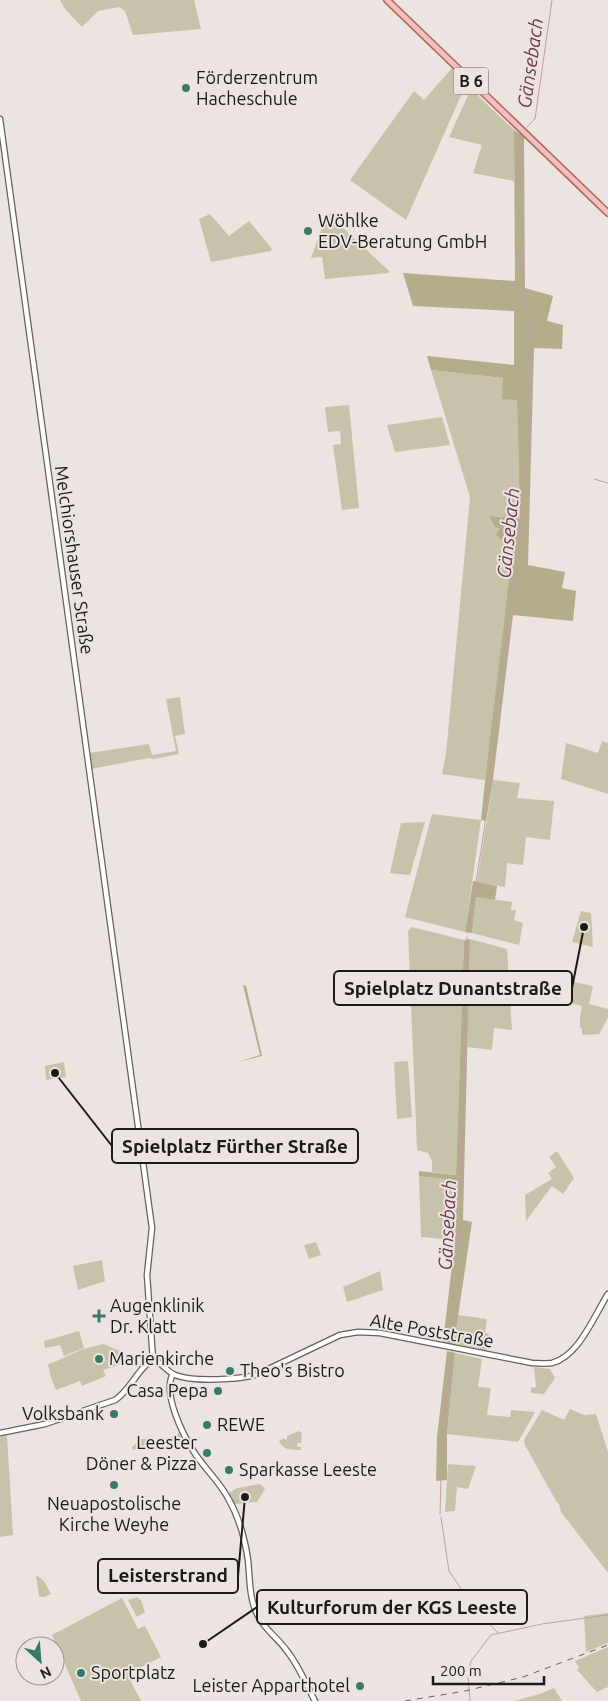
<svg xmlns="http://www.w3.org/2000/svg" width="608" height="1701" viewBox="0 0 608 1701" font-family="Ubuntu,sans-serif">
<style>
.green{fill:#c7c3ab}
.forest{fill:#b3ad8b}
.lines{fill:none;stroke-linecap:round;stroke-linejoin:round}
.stream{stroke:#c39ea9;stroke-width:1}
.secondary-casing{stroke:#66605e;stroke-width:7}
.primary-casing{stroke:#a66965;stroke-width:8}
.secondary{stroke:#fff;stroke-width:4.5}
.primary{stroke:#f5bebb;stroke-width:5}
.rail{stroke:#64605e;stroke-width:1;stroke-dasharray:6 6;stroke-linecap:butt}
.poi-dot{fill:#387968;stroke:#ebe4e1;stroke-width:2}
.labels{text-anchor:middle;stroke-width:4;stroke-linejoin:round;paint-order:stroke}
.shield{fill:#ebe4e1;stroke:#5b5755;stroke-width:1}
.shield-label{font-size:16px;font-weight:bold;fill:#1d1b19}
.poi-label{font-size:18px;fill:#1d1b19;stroke:#ebe4e1;text-anchor:start}
.street-label{font-size:18px;fill:#1d1b19;stroke:#ebe4e1}
.water-label{font-size:19px;font-style:italic;fill:#6c394b;stroke:#ebe4e1}
.leader{fill:none;stroke:#1d1b19;stroke-width:2}
.callout-dot{fill:#1d1b19;stroke:#ebe4e1;stroke-width:2}
.callout{fill:#ebe4e1;stroke:#1d1b19;stroke-width:2}
.callout-label{font-size:19px;text-anchor:middle;font-weight:bold;fill:#1d1b19}
</style>
<rect width="100%" height="100%" fill="#ebe4e1"/>
<!-- green -->
<g class="green">
<polygon points="60,0 194,0 201,29 133,35 125,11 119,7 98,11 82,27 65,9"/>
<polygon points="452,68 467,82 406,220 350,180 414,91 424,100"/>
<polygon points="471,89 514,130 514,181 473,173 482,145 449,137"/>
<polygon points="327,213 389,271 389,273 325,279 322,257 311,258"/>
<polygon points="210,214 229,236 249,221 272,249 271,251 211,262 199,219"/>
<polygon points="431,370 503,378 517,400 520,519 489,517 500,528 496,535 513,542 506,614 485,780 442,774 446,754 470,497"/>
<polygon points="349,405 359,508 342,510 333,445 341,444 340,431 328,432 325,407"/>
<polygon points="442,417 450,445 395,452 387,425"/>
<polygon points="180,697 185,734 175,736 179,754 154,759 149,758 91,769 89,753 149,744 152,755 176,751 166,699"/>
<polygon points="602,741 608,743 608,794 561,779 566,743 598,753"/>
<polygon points="493,780 520,783 517,798 554,801 550,840 526,837 523,865 507,863 505,887 477,882"/>
<polygon points="432,814 481,820 465,932 405,917"/>
<polygon points="425,822 410,875 390,873 401,823"/>
<polygon points="476,897 512,902 511,910 516,910 514,920 523,923 519,945 472,933"/>
<polygon points="581,911 591,913 593,947 572,942"/>
<polygon points="412,927 464,940 456,1175 432,1172 432,1161 428,1153 417,1150 408,931"/>
<polygon points="470,939 507,949 512,1030 494,1028 492,1050 467,1047"/>
<polygon points="546,976 593,986 589,1004 608,1009 608,1018 599,1034 582,1035 582,1029 580,1027 580,1017 582,1006 548,997"/>
<polygon points="408,1061 412,1117 397,1119 394,1062"/>
<polygon points="64,1062 66,1077 46,1080 45,1066"/>
<polygon points="557,1151 574,1178 563,1194 552,1186 526,1221 525,1195 552,1179 548,1173 556,1167 549,1157"/>
<polygon points="419,1176 459,1181 455,1240 421,1237"/>
<polygon points="316,1242 321,1255 309,1259 304,1245"/>
<polygon points="102,1260 105,1281 78,1290 73,1266"/>
<polygon points="380,1271 383,1290 347,1302 343,1287"/>
<polygon points="458,1315 487,1319 485,1333 489,1334 487,1350 454,1344"/>
<polygon points="79,1331 84,1348 64,1356 60,1345 45,1348 44,1341"/>
<polygon points="103,1344 120,1351 122,1364 103,1370 106,1376 82,1386 80,1381 56,1390 51,1378 48,1364 54,1362 83,1349"/>
<polygon points="455,1353 482,1359 478,1387 491,1388 487,1415 510,1417 511,1410 535,1412 518,1442 447,1434"/>
<polygon points="534,1367 550,1369 555,1378 544,1394 531,1393 531,1388 536,1387"/>
<polygon points="570,1409 584,1415 596,1414 608,1452 608,1573 561,1512 559,1504 556,1501 525,1445 524,1440 542,1410 564,1420"/>
<path d="M299 1431 302 1433 301 1443H298V1440L297 1447H301V1450C291 1450 283 1450 279 1441L284 1438 285 1440 287 1439V1436Z"/>
<path d="M179 1433 181 1438C172 1440 162 1445 153 1445V1444L133 1450 132 1447 141 1439 165 1440Z"/>
<polygon points="7,1436 13,1535 0,1537 0,1437"/>
<polygon points="448,1464 476,1466 468,1489 457,1487 455,1511 445,1512"/>
<polygon points="260,1484 265,1489 257,1502 234,1504 229,1493 237,1488"/>
<polygon points="36,1575 44,1581 51,1594 45,1597 39,1597"/>
<polygon points="137,1597 141,1600 145,1612 137,1617 128,1600"/>
<polygon points="122,1598 138,1629 145,1626 161,1657 127,1674 141,1701 81,1701 52,1635"/>
<polygon points="608,1613 608,1643 586,1652 584,1616"/>
<polygon points="608,1647 608,1687 597,1692 577,1670 579,1668 575,1661"/>
<polygon points="554,1688 562,1701 514,1701 540,1694"/>
</g>
<!-- forest -->
<g class="forest">
<path d="M514 130 524 137 525 288 553 296 547 321 563 325 562 349 534 348 528 565 565 572 562 588 576 591 573 621 513 615 493 780 486 821 481 820C490 727 504 635 513 542L505 543 496 535 500 528 495 527 489 516 520 519 517 400 502 399 503 378 431 370 427 356 514 365V311L413 306 403 273 515 281Z"/>
<polygon points="473,881 497,886 495,900 476,897 472,933 465,932"/>
<polygon points="470,939 463,1220 472,1222 454,1344 443,1342 455,1240 458,1181 419,1176 419,1171 456,1175 464,940"/>
<polygon points="243,985 246,986 262,1056 235,1063 260,1055"/>
<polygon points="447,1351 455,1353 447,1434 447,1480 436,1481 437,1437"/>
</g>
<g class="lines">
<!-- stream -->
<g class="stream">
<polyline points="527,127 535,119 552,0"/>
<polyline points="594,479 608,483"/>
<polyline points="468,933 484,831 513,607 528,460 528,308 523,285 520,134"/>
<polyline points="453,1346 461,1230 467,937"/>
<polyline points="440,1514 442,1447 452,1350"/>
<polyline points="441,1517 449,1571 476,1611 498,1633"/>
<polyline points="470,1701 468,1677 471,1661 491,1635 542,1624 608,1615"/>
</g>
<!-- secondary casing -->
<g class="secondary-casing">
<g id="secondary">
<polyline points="0,119 152,1228 147,1275 153,1360"/>
<path d="M153 1360C162 1362 167 1372 175 1375 192 1382 241 1380 258 1374L340 1335 358 1332 380 1333 532 1363C539 1363 545 1364 552 1363 579 1356 594 1316 608 1294"/>
<path d="M173 1374C162 1393 183 1435 194 1452 204 1468 219 1481 228 1498 239 1517 245 1539 248 1560 250 1579 249 1599 258 1616 265 1630 278 1638 287 1651 299 1666 306 1684 315 1701"/>
<path d="M0 1433 45 1424 115 1400C130 1391 140 1365 153 1360"/>
</g>
</g>
<!-- primary casing -->
<g class="primary-casing">
<polyline id="primary" points="387,0 608,213"/>
</g>
<!-- secondary -->
<use href="#secondary" class="secondary"/>
<!-- primary -->
<use href="#primary" class="primary"/>
<!-- rail -->
<polyline class="rail" points="405,1701 465,1691 523,1677 608,1645"/>
</g>
<!-- markers -->
<g class="poi-dot">
<circle cx="186" cy="88" r="5"/>
<circle cx="308" cy="231" r="5"/>
<path d="M96.5 1308.5h5v5h5v5h-5v5h-5v-5h-5v-5h5z"/>
<circle cx="99" cy="1359" r="5"/>
<circle cx="230" cy="1371" r="5"/>
<circle cx="218" cy="1391" r="5"/>
<circle cx="114" cy="1414" r="5"/>
<circle cx="207" cy="1425" r="5"/>
<circle cx="207" cy="1453" r="5"/>
<circle cx="229" cy="1470" r="5"/>
<circle cx="114" cy="1485" r="5"/>
<circle cx="81" cy="1673" r="5"/>
<circle cx="360" cy="1686" r="5"/>
</g>
<g class="labels">
<!-- shield labels -->
<rect class="shield" x="453.5" y="67.5" width="35" height="27" rx="4"/>
<g class="shield-label">
<text x="471" y="87">B 6</text>
</g>
<!-- poi labels -->
<g class="poi-label">
<text x="196" y="84">Förderzentrum<tspan x="196" dy="21">Hacheschule</tspan></text>
<text x="318" y="227">Wöhlke<tspan x="318" dy="21">EDV-Beratung GmbH</tspan></text>
<text x="110" y="1312">Augenklinik<tspan x="110" dy="21">Dr. Klatt</tspan></text>
<text x="109" y="1365">Marienkirche</text>
<text x="240" y="1377">Theo's Bistro</text>
<text x="208" y="1397" text-anchor="end">Casa Pepa</text>
<text x="104" y="1420" text-anchor="end">Volksbank</text>
<text x="217" y="1431">REWE</text>
<text x="197" y="1449" text-anchor="end">Leester<tspan x="197" dy="21">Döner &amp; Pizza</tspan></text>
<text x="239" y="1476">Sparkasse Leeste</text>
<text x="114" y="1510" text-anchor="middle">Neuapostolische<tspan x="114" dy="21">Kirche Weyhe</tspan></text>
<text x="91" y="1679">Sportplatz</text>
<text x="350" y="1692" text-anchor="end">Leister Apparthotel</text>
</g>
<!-- street labels -->
<g class="street-label">
<text transform="translate(74 560) rotate(82)" y="6">Melchiorshauser Straße</text>
<text transform="translate(432 1331) rotate(10)" y="6">Alte Poststraße</text>
</g>
<!-- water labels -->
<g class="water-label">
<text transform="translate(530 63) rotate(-82)" y="7">Gänsebach</text>
<text transform="translate(508 533) rotate(-84)" y="7">Gänsebach</text>
<text transform="translate(447 1225) rotate(-87)" y="7">Gänsebach</text>
</g>
</g>
<!-- callouts -->
<path class="leader" d="M584 927L572 988M55 1073L112 1146M245 1497L238 1576M203 1644L257 1607"/>
<g class="callout-dot">
<circle cx="584" cy="927" r="5"/>
<circle cx="55" cy="1073" r="5"/>
<circle cx="245" cy="1497" r="5"/>
<circle cx="203" cy="1644" r="5"/>
</g>
<g class="callout">
<rect x="334" y="971" width="238" height="34" rx="5"/>
<rect x="112" y="1129" width="246" height="34" rx="5"/>
<rect x="98" y="1559" width="140" height="34" rx="5"/>
<rect x="257" y="1590" width="270" height="34" rx="5"/>
</g>
<g class="callout-label">
<text x="453" y="995">Spielplatz Dunantstraße</text>
<text x="235" y="1153">Spielplatz Fürther Straße</text>
<text x="168" y="1582">Leisterstrand</text>
<text x="392" y="1614">Kulturforum der KGS Leeste</text>
</g>
<!-- north arrow -->
<g transform="translate(40 1661) rotate(154)"><circle r="24" fill="#ebe4e1" stroke="#999491"/>
<path d="M0-4L9 19L0 12L-9 19Z" fill="#387968"/>
<text y="-8" font-size="14" font-weight="bold" text-anchor="middle" fill="#1d1b19">N</text>
</g>
<!-- scale -->
<path d="M433 1676v8h111v-8" fill="none" stroke="#1d1b19" stroke-width="2.5"/>
<text x="440" y="1676" font-size="15" fill="#1d1b19" stroke="#ebe4e1" stroke-width="4" paint-order="stroke">200 m</text>
</svg>
